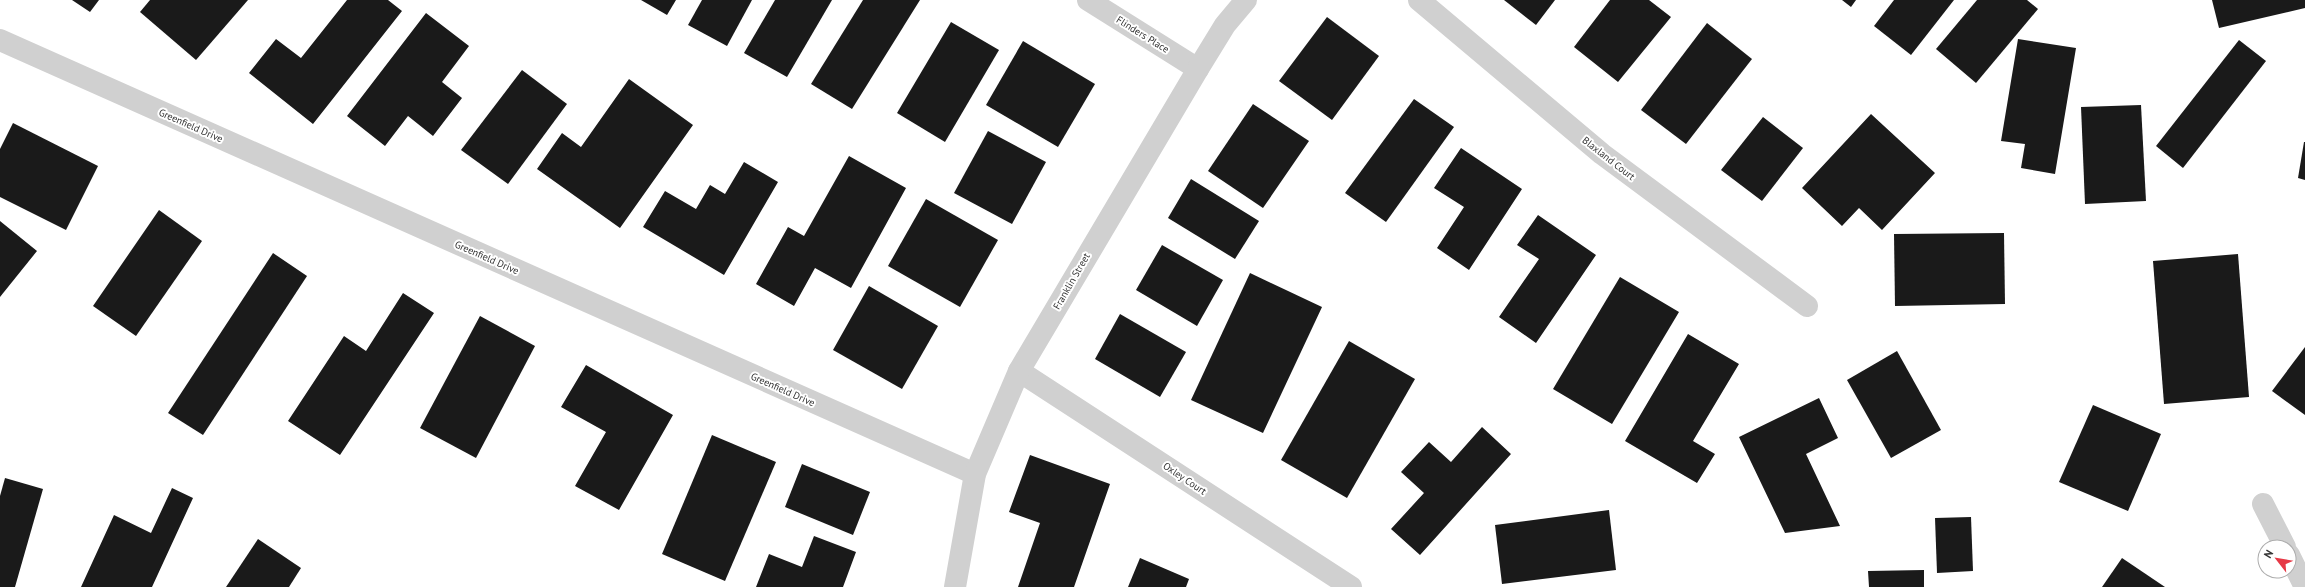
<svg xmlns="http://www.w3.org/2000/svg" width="2305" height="587" viewBox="0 0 2305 587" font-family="'PT Sans',sans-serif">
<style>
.building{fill:#1a1a1a}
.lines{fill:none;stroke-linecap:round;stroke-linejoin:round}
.minor{stroke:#d0d0d0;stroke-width:22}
.tertiary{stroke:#d0d0d0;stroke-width:22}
.labels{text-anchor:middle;stroke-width:4;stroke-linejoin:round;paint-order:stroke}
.street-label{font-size:10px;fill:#333;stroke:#fff}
</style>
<rect width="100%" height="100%" fill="#fff"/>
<!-- building -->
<g class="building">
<polygon points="72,0 99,0 90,12"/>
<polygon points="150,0 248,0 196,60 140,12"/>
<polygon points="347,0 388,0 402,11 313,124 249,73 276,39 301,58"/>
<polygon points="641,0 676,0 667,15"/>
<polygon points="702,0 752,0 727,46 688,25"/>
<polygon points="775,0 832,0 787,77 744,53"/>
<polygon points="863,0 920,0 852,109 811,84"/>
<polygon points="1504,0 1555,0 1536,25"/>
<polygon points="1610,0 1649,0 1671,17 1618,82 1574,47"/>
<polygon points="1842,0 1856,0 1851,7"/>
<polygon points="1894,0 1954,0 1911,55 1874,26"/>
<polygon points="1977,0 2027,0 2038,9 1976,83 1936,49"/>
<polygon points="2212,0 2305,0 2305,8 2219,28"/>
<polygon points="426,13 469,46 442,82 462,98 433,136 408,116 385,146 347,116"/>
<polygon points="1327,17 1379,56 1332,120 1279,81"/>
<polygon points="951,22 999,50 945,142 897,113"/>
<polygon points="1707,23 1752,59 1686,144 1641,110"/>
<polygon points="2018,39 2076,48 2055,174 2021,168 2025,144 2001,141"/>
<polygon points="2239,40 2266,61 2183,168 2156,146"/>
<polygon points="1023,41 1095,84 1058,147 986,105"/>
<polygon points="522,70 567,104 508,184 461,150"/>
<polygon points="629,79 693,125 620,228 537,169 562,133 581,147"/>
<polygon points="1414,99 1454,127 1386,222 1345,193"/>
<polygon points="1253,104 1309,141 1263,208 1208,171"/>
<polygon points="2141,105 2146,201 2085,204 2081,107"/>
<polygon points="1871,114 1935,173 1882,230 1859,208 1842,226 1802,188"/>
<polygon points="1763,117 1803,148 1762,201 1721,170"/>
<polygon points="13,123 98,166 66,230 0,197 0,149"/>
<polygon points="988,131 1046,162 1012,224 954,193"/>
<polygon points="2304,142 2305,142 2305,180 2298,178"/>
<polygon points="1461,148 1522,189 1469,270 1437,248 1464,207 1434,188"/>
<polygon points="849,156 906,188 851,288 815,268 794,306 756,284 788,227 804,236"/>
<polygon points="744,162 778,182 724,275 643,227 665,191 696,209 710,185 725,194"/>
<polygon points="1191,179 1259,221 1235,259 1168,218"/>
<polygon points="926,199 998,240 960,307 888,266"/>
<polygon points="159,210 202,241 136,336 93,306"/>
<polygon points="1538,215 1596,255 1536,343 1499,317 1539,259 1517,245"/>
<polygon points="0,221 37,251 0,297"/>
<polygon points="2004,233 2005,304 1895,306 1894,234"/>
<polygon points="1162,245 1223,280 1197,326 1136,290"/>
<polygon points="273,253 307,276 203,435 168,413"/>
<polygon points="2238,254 2249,397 2164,404 2153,261"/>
<polygon points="1250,273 1322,307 1263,433 1191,400"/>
<polygon points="1620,277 1679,312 1612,424 1553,389"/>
<polygon points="869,286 938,326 902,389 833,350"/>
<polygon points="403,293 434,313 340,455 288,421 344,336 366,351"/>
<polygon points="1120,314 1186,352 1160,397 1095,359"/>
<polygon points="480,316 535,346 476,458 420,428"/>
<polygon points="1688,334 1739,364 1693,441 1715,454 1697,483 1625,441"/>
<polygon points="1349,341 1415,379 1347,498 1281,460"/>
<polygon points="2305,347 2305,415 2272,391"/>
<polygon points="1897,351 1941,430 1891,458 1847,380"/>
<polygon points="586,365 673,415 619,510 575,486 606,432 561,407"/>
<polygon points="1819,398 1838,438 1806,454 1840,526 1785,533 1739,437"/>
<polygon points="2093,405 2161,434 2128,511 2059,482"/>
<polygon points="1482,427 1511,454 1420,555 1391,529 1424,493 1401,472 1429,442 1451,462"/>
<polygon points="712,435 776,462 725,581 662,554"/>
<polygon points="1030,455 1110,484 1074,587 1018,587 1040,523 1009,512"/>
<polygon points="802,464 870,492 853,535 785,507"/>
<polygon points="5,478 43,489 15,587 0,587 0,496"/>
<polygon points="172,488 193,498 152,587 81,587 114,515 151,533"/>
<polygon points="1609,510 1616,570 1502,584 1495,525"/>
<polygon points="1971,517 1973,571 1937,573 1935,518"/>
<polygon points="814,536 856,552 843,587 756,587 769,554 802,567"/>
<polygon points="258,539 301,568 289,587 226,587"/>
<polygon points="1140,558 1189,579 1186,587 1128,587"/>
<polygon points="2122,558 2165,587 2102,587"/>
<polygon points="1924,570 1924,587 1869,587 1868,571"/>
</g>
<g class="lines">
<!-- minor -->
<g class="minor">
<polyline points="1088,0 1198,69"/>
<polyline points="1419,0 1602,154 1807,306"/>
<polyline points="0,40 975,474"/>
<polyline points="1019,371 1351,587"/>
<polyline points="2263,504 2285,547"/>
<polyline points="2289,555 2305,587"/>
</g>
<!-- tertiary -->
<polyline class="tertiary" points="955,587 975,474 1019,371 1198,69 1225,25 1246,0"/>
</g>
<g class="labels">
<!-- street labels -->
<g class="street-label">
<text transform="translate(1143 34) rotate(32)" y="4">Flinders Place</text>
<text transform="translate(191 125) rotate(24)" y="4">Greenfield Drive</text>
<text transform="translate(1609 158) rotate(38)" y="4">Blaxland Court</text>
<text transform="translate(487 257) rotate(24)" y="4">Greenfield Drive</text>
<text transform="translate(1071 281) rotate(-60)" y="4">Franklin Street</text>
<text transform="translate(783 389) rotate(24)" y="4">Greenfield Drive</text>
<text transform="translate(1185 478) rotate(34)" y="4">Oxley Court</text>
</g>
</g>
<!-- north arrow -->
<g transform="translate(2277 559) rotate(301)"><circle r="19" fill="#ffffff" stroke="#adadad"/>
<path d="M0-3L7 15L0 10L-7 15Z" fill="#e63946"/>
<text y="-6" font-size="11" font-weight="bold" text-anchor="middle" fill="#333333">N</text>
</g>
</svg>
